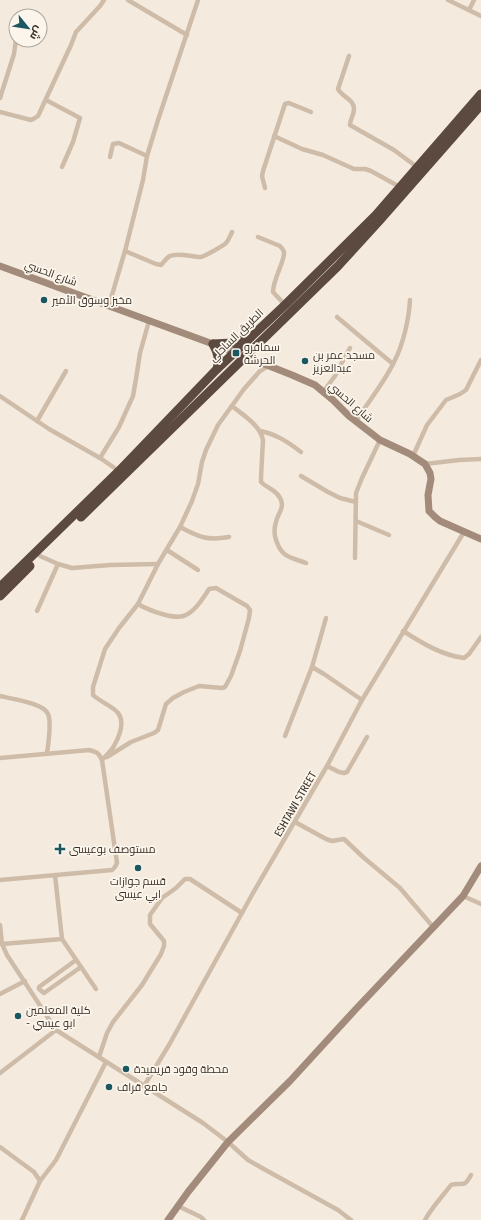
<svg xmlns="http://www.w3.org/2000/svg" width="481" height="1220" viewBox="0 0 481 1220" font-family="'Fira Sans Condensed',Cairo,sans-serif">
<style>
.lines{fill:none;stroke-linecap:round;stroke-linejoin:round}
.street{stroke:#cebca9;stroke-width:4.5}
.secondary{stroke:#a28b7a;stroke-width:7}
.highway{stroke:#5c4a40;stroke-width:9}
.poi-dot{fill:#1b5760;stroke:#fbf5eb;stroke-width:1.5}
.labels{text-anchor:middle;stroke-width:3.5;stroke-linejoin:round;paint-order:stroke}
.street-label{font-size:11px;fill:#3a3029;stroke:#fbf5eb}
.poi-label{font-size:11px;fill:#3a3029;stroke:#fbf5eb;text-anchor:start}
</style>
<rect width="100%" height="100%" fill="#f4ebde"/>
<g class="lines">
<!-- street -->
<g class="street">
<polyline points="128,0 187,35"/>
<polyline points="448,0 481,16"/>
<polyline points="469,10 474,0"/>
<polyline points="22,16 23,15"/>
<path d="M349 56 338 89C342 97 354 99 354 109 354 115 350 119 350 125L394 150 417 167"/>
<polyline points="0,98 14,54 16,39"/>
<polyline points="46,100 80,118 73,142 62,167"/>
<polyline points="0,112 31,120 35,118 38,116 71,45 76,32 100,6 104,0"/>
<polyline points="274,136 302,149 323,155 354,169 365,169 371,171 400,187"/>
<polyline points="110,157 113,144 119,143 147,156"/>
<polyline points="265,188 262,176 263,171 285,104 289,103 311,112"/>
<path d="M258 237 280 246C282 248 283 249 284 252 285 261 273 279 273 292L285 305"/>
<path d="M125 251 156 264 161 265C164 262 167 257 170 256 179 252 191 257 201 257 205 256 223 246 226 243 229 240 230 236 232 232"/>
<polyline points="109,305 125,251 143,180 147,156 158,120 198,0"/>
<polyline points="337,317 393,364"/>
<polyline points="323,392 335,376 340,366 350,348"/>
<polyline points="0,396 49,429 100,458 119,471"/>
<path d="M232 406C243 415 260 425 263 440L261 477V482C268 489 280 491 282 504 282 511 277 516 276 522 274 528 274 534 276 540 282 558 290 557 306 563"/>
<polyline points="37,421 66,371"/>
<path d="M356 421C368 402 384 383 394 362 403 345 409 319 410 300"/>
<path d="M260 431C276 434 288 442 301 452"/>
<polyline points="413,456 427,425 446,400 460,394 466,390 481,360"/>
<polyline points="100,458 119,427 133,396 136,379 140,353 149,321"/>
<polyline points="425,464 459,460 481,459"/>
<polyline points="301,476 328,492 340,498 356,502"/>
<polyline points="356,521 389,535"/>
<path d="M180 527C199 537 207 541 229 537"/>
<polyline points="167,550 198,570"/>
<polyline points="40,556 58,564 72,568 110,565 158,564"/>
<polyline points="355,558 356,493 362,478 380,440"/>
<polyline points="37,611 58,564"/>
<path d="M403 631C422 643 441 655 464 658L469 654 481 637"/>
<polyline points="312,667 326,618"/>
<path d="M0 696C11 699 44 703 48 714 52 722 48 745 47 754"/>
<polyline points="285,736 312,667 324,674 362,700"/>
<path d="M107 757 131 742 154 733 158 730 166 704 173 698 184 692 199 686 222 688 225 687 231 676 240 651 249 618 250 610 247 606 216 588 209 589C203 598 196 610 186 615 176 621 148 610 138 604"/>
<path d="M0 758 89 750C97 752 99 753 102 760L117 863 115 867 112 870 0 880"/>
<path d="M102 760C106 756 111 751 114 746 119 737 125 722 118 713 114 707 99 701 93 695V687L105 649 119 628 138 604 158 564 180 527 192 501 198 484 202 462 206 450 218 425 244 389 260 371 268 366"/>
<polyline points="327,766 339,772 344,773 347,772 367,737"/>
<polyline points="295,822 326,839 332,841 344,839 363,857 400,888 434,928"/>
<polyline points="55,875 62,939 96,989"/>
<polyline points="463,896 481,904"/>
<polyline points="0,925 2,944 7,955 56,1030 203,1123 228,1142 248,1160 262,1168 338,1210 351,1220"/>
<polyline points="2,944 62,939"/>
<polyline points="76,960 39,987 39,989 44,993 81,967"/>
<polyline points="0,994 25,981"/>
<polyline points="99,1057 107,1033 113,1022 142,985 161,954 164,946 164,941 150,924 150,915 162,898 176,888 185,879 190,879 242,913"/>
<polyline points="0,1073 56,1030"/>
<polyline points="144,1086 169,1045 253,893 327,766 362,700 464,532"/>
<polyline points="0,1147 34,1172 40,1181 22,1220"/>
<polyline points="40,1181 56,1160 106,1062"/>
<polyline points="178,1206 201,1217 204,1220"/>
<path d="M425 1220C432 1207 442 1197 451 1185 462 1181 463 1190 471 1175"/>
</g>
<!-- secondary -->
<g class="secondary">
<polyline points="0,266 213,344 292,375 315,385 333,400 349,416 371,433 380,440 410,454 425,464 430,473 431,479 428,495 429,511 435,517 440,521 481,539"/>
<polyline points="168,1220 188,1192 228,1142 290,1081 355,1010 463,896 481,866"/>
</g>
<!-- highway -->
<g class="highway">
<polyline points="213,344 233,343 247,338"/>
<path d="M213 344C218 352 220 360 217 369"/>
<polyline points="81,517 338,266 380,220 481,105"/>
<polyline points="0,587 119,471 217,369 285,305 376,215 481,94"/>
<polyline points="0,596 30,566"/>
</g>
</g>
<!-- markers -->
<g class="poi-dot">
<circle cx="44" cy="300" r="4"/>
<rect x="232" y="349" width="8" height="8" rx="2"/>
<circle cx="305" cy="361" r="4"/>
<path d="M58 843h4v4h4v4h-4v4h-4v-4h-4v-4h4z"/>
<circle cx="138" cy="868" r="4"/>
<circle cx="18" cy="1016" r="4"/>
<circle cx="126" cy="1069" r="4"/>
<circle cx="109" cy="1087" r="4"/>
</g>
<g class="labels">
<!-- street labels -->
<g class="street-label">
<text transform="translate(51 273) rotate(20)" y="4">شارع الحسي</text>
<text transform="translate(236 335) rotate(-44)" y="4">الطريق الساحلي</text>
<text transform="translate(351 402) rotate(41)" y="4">شارع الحسي</text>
<text transform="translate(295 804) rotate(-60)" y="4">ESHTAWI STREET</text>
</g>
<!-- poi labels -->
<g class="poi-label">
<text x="52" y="304">مخبز وسوق الأمير</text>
<text x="244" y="351">سمافرو<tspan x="244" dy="13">الحرشة</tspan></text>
<text x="313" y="359">مسجد عمر بن<tspan x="313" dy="13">عبدالعزيز</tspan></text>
<text x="69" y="853">مستوصف بوعيسى</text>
<text x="138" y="885" text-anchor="middle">قسم جوازات<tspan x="138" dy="13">ابي عيسى</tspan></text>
<text x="26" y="1014">كلية المعلمين<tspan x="26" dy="13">- ابو عيسي</tspan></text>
<text x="134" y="1073">محطة وقود قريميدة</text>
<text x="117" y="1091">جامع قراف</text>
</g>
</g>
<!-- north arrow -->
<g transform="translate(28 28) rotate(120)"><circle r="19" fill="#fbf5eb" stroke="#aea69d"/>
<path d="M0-3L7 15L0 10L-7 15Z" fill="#1b5760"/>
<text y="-6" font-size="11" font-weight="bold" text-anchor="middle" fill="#3a3029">ش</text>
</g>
</svg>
